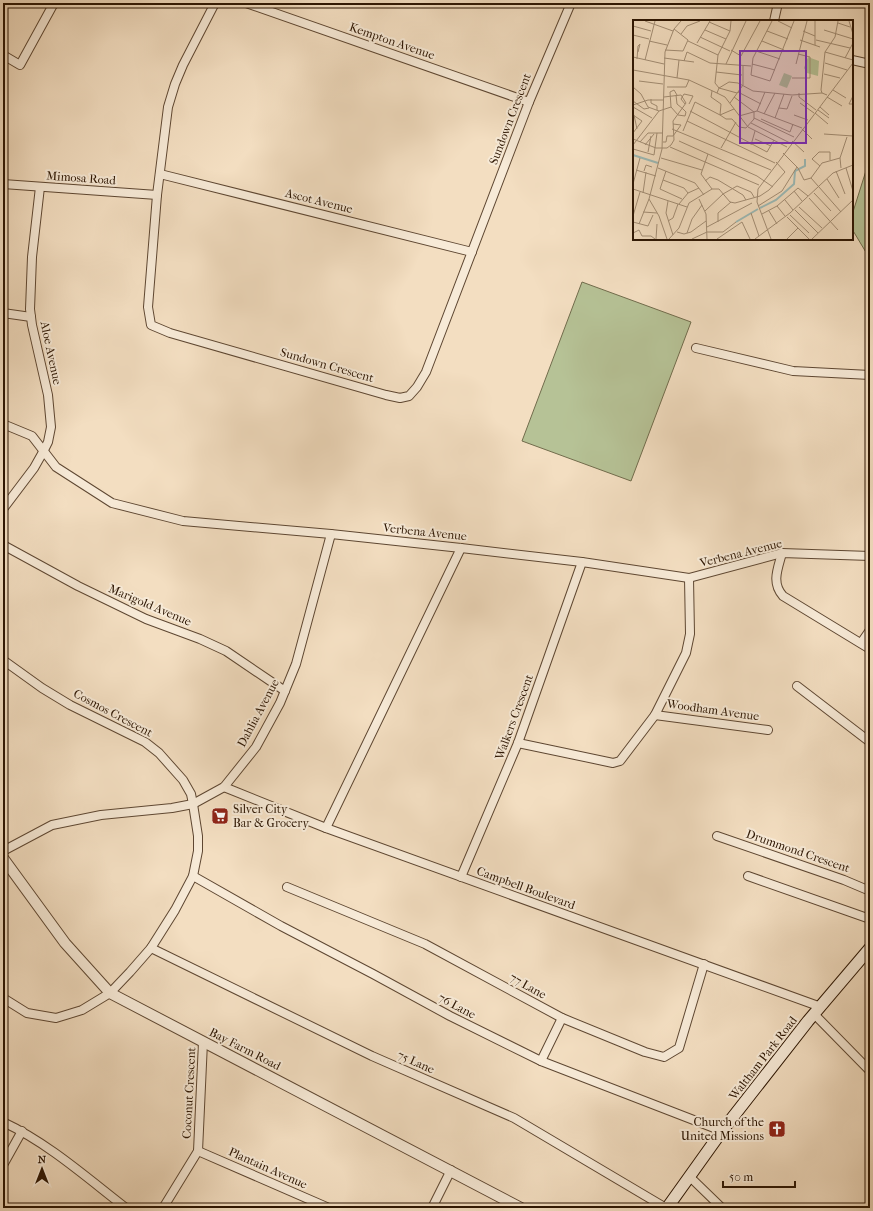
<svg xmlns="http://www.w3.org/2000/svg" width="873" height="1211" viewBox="0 0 873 1211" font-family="'IM FELL French Canon',serif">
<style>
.green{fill:#b6c296;stroke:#716c4c}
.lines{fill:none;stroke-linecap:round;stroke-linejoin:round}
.minor-casing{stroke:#5e4732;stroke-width:10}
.tertiary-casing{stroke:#5e4732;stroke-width:12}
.secondary-casing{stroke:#2c1502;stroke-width:13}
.minor{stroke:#f7ead7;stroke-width:8}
.tertiary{stroke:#f7ead7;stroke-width:10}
.secondary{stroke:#f7ead7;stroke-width:11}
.labels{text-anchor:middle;stroke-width:4;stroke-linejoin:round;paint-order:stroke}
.street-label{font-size:12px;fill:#2c1502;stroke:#f7ead7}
.poi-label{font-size:12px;fill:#2c1502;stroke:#f7ead7;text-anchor:start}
.inset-river{fill:none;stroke:#9cbbb8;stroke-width:2}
.inset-road{fill:none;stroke:#a38e75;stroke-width:1}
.view{fill:#7b2cbf;fill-opacity:0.15;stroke:#7b2cbf;stroke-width:2}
.inset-edge{fill:none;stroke:#2c1502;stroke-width:2}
</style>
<rect width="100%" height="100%" fill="#f3dec1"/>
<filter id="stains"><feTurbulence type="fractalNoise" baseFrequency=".005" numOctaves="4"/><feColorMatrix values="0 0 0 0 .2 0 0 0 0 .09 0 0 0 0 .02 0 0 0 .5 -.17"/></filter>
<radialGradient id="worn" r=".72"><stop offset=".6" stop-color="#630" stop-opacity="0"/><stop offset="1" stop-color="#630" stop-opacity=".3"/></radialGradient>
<!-- green -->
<g class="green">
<polygon points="870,158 870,259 852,229 852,215"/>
<polygon points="582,282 691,322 631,481 522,441"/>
</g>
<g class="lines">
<!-- minor casing -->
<g class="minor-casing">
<g id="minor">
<polyline points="215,3 183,65 175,84 168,107 157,195 148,307 151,325 170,333 386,395 400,398 409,396 417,387 426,372 529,102 571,3"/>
<polyline points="246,3 529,102"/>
<polyline points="774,21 778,3"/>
<polyline points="3,55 20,65 54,3"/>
<polyline points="852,60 870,64"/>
<polyline points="160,174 472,252"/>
<polyline points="3,184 157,195"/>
<polyline points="3,313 31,317"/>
<polyline points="696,348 793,371 870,375"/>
<polyline points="3,424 32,436 56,467 112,503 183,521 331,534 461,548 582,562 689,578 782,553 870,556"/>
<polyline points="3,509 34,468 43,452 48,442 51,427 48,395 32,325 30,309 32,257 40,187"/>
<polyline points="3,545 78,586 146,619 200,639 226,651 285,691"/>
<path d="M782 553C778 568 771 583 783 596L870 649"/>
<polyline points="861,643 870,630"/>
<polyline points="3,660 42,688 70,705 145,742 159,753 183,780 191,794 193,804 198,836 198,851 193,876 175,910 151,948 130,972 110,993 82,1010 56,1018 27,1013 3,998"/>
<polyline points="797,686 870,742"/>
<polyline points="655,715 768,730"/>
<polyline points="518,743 613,763 620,761 655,715 686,653 690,634 689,578"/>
<polyline points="224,787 326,828 821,1007"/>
<polyline points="326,828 461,548"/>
<polyline points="717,836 844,880 870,891"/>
<polyline points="3,851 52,825 101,815 172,808 193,804 224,787 256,747 280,703 296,664 331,534"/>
<polyline points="193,876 281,926 373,974 450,1016 541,1061 722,1131"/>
<polyline points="748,876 870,919"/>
<polyline points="461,877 518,743 582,562"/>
<polyline points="287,887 425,944 562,1018 645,1052 664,1057 679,1048 704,964"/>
<polyline points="151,948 372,1056 514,1118 666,1208"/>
<polyline points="815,1015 870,1071"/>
<polyline points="541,1061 562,1018"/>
<path d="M3 1122C48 1143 86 1177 126 1208"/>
<polyline points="198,1151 329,1208"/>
<polyline points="3,1165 22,1131"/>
<polyline points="690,1177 722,1208"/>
<polyline points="163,1208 198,1151 203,1042"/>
<polyline points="432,1208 451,1170"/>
</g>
</g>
<!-- tertiary casing -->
<g class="tertiary-casing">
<polyline id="tertiary" points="3,858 65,943 110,993 521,1208"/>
</g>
<!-- secondary casing -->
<g class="secondary-casing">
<polyline id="secondary" points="667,1208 722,1131 808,1021 870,948"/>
</g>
<!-- minor -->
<use href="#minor" class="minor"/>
<!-- tertiary -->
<use href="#tertiary" class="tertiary"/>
<!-- secondary -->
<use href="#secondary" class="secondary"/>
</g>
<!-- icons -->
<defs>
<g id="supermarket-square" transform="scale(0.9)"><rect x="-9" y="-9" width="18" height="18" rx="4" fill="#8f2418" stroke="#f7ead7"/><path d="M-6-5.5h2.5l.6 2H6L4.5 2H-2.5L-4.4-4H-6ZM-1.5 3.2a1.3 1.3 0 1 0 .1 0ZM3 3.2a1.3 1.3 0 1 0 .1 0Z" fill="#fff"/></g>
<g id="church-square" transform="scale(0.9)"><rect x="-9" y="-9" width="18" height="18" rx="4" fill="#8f2418" stroke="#f7ead7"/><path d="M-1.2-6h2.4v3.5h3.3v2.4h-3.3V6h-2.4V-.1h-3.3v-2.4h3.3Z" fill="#fff"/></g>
</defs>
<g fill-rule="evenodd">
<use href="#supermarket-square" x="220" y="816"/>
<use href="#church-square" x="777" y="1129"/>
</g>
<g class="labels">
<!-- street labels -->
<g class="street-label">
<text transform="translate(392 41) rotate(19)" y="4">Kempton Avenue</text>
<text transform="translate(510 119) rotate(-69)" y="4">Sundown Crescent</text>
<text transform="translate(81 178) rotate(4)" y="4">Mimosa Road</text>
<text transform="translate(319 201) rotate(14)" y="4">Ascot Avenue</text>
<text transform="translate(51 353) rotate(78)" y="4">Aloe Avenue</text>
<text transform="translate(327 365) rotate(16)" y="4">Sundown Crescent</text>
<text transform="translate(425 532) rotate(6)" y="4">Verbena Avenue</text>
<text transform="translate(741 553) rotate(-14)" y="4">Verbena Avenue</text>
<text transform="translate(150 605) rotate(23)" y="4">Marigold Avenue</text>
<text transform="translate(713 710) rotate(8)" y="4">Woodham Avenue</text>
<text transform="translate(113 713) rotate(28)" y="4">Cosmos Crescent</text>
<text transform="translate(258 713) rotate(-62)" y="4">Dahlia Avenue</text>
<text transform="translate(514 717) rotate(-70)" y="4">Walkers Crescent</text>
<text transform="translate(798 851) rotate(19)" y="4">Drummond Crescent</text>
<text transform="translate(526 888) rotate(20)" y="4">Campbell Boulevard</text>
<text transform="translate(528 986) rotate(29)" y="4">77 Lane</text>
<text transform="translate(457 1006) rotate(28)" y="4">76 Lane</text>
<text transform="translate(245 1049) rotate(27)" y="4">Bay Farm Road</text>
<text transform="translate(763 1058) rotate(-52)" y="4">Waltham Park Road</text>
<text transform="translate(416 1062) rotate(24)" y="4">75 Lane</text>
<text transform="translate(189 1093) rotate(-87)" y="4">Coconut Crescent</text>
<text transform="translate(268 1168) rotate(24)" y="4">Plantain Avenue</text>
</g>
<!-- poi labels -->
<g class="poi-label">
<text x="233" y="813">Silver City<tspan x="233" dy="14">Bar &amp; Grocery</tspan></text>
<text x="764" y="1126" text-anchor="end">Church of the<tspan x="764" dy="14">United Missions</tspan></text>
</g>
</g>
<!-- overview -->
<g transform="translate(633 20)">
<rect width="220" height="220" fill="#f3dec1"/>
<path d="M175 37 186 41 185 56 174 53 171 48ZM151 53 159 56 154 68 146 65Z" fill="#b6c296"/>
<path class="inset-river" d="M0 135 25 143M127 188 143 180 161 164 162 151 172 146V139M103 202 125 189"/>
<path class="inset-road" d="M12 1 40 11M139 1 120 38 118 55 137 61 161 1M145 1 159 8M182 1V25M216 1 220 14M76 2 97 11M205 3 217 7M0 6 18 11M72 10 93 19M191 10 220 19M134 11 155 19M170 11 182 16M48 14 54 6 67 1M0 15 16 19M67 17 97 31M167 20 187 27M183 20 217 28M16 21 34 25M55 21 85 35M129 21 151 30M64 23 77 1M32 30 50 31 55 20 41 9M98 30 108 36 127 1M123 31 147 39M192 32 220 40M0 37 31 44M31 38 61 42M212 38 220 23M4 39 5 26 7 24 5 32M12 40 22 1M51 41 54 32 77 43 118 46M192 43 214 50M93 44 113 1M119 44 142 50M163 44 174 1M0 50 56 60 84 73 92 77 115 107 154 127M83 52 109 55M191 54 207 58M44 58 46 40M159 58H177V37L165 34M6 61 30 64M0 67 8 74 15 87 26 91M34 67H53L56 60M200 70 213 78M79 71 78 77 88 84 87 95 93 99H99L106 107 113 108 121 99V92L101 77M105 72 128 84M84 73 86 68 82 63 85 35 97 11 98 1M104 73 86 68 96 62 105 63 120 71 159 75 189 73M166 73V77L183 90M43 75 44 84 50 89M44 75 41 70 37 72 38 87 45 95 52 96 53 92 50 89M194 75 189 73 188 70 192 32 202 17 205 1M220 76 216 84H220M194 77 209 86M18 79V83L24 86V90M0 81 11 89 16 88M97 83 110 65V46M167 83 181 93M52 84 48 79 51 74 60 76 56 84M0 85 15 80H31M0 87 19 98M187 87 196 95M146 88 154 89 159 76M185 90 196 98M57 91 134 132 141 120M124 91 169 108M182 93 195 104M131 94 142 73M0 95 9 101 0 113M1 95 4 109M161 95 175 100M106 96 124 91 132 72M121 98 161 117M142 98 151 74M128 99 157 112 160 104M54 101 142 143M118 103 157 123M40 104 48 105 40 116M39 109 138 150M169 109 179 119M50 111 62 82 87 95 101 89M191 114 220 116M0 119 23 128H34L38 125 41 120 40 101 53 83 48 75 31 77M122 119 138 126M46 121 124 156 140 167M159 121 171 132M7 122 15 113H30M30 122H33L34 116H40M0 125 26 91 38 87M12 125 21 114M118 125 122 111M37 127 126 165M88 128 103 102M0 129 21 135 24 113M15 132 18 116M150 133 165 148 171 160 178 158M75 134 68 154 79 169M28 138 69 150M187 146 179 139 186 132H197V140M25 148 62 163 71 175M208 148 207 138 214 117M213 148 220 171M3 150 23 156M11 151 13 145 19 147M33 151 27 169 49 179M203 151 212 174M178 158 208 192M178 158 189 143 207 138M194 159 206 178M30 160 51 168 55 173M72 161 77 157 85 160 110 175 113 180M0 164 7 138M0 169 54 187M161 171 169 181M10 173 13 152M181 173 198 191M176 178 205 210M66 179 73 194 74 219M152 180 160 190M35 181 33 193 40 215M46 184 55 173 66 168M125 186 149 171 164 147M144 186 152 196M166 187 189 208M162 190 185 213M72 191 90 174 104 166 118 172 121 177M136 191 144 204M10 192 24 193M118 193 126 216M129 194 144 186 165 168 175 176M157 195 176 213M0 196 7 172M154 197 176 219M35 201 40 198 45 184M0 202 15 206 20 195M85 202V193L98 182M6 204 16 179M74 207 119 183M44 212 51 214 58 212 73 201M0 213 6 210 9 216H18L22 219M54 213 59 199 69 185M23 219 24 204M34 219 26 196 16 179 29 129 32 32 41 9 48 1M36 219 46 208 56 183 79 169H86L97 182 102 183 127 176 136 170 152 152 143 142M59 219 74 212H90L103 202M84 219 109 202 117 219M122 219 157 193 200 153 220 145M138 219 124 182 125 169 220 43M154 219 165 208M179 219 220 180"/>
<path class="view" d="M107 31H173V123H107Z"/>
<rect width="220" height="220" class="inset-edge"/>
</g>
<!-- margin -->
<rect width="873" height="1211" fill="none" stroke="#f3dec1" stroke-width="16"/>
<rect x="4" y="4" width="865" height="1203" fill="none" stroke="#2c1502" stroke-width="2"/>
<rect x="8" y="8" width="857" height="1195" fill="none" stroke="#2c1502"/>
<!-- north arrow -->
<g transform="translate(42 1169)" stroke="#f7ead7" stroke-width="3" paint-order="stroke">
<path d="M0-3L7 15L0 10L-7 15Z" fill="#2c1502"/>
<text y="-6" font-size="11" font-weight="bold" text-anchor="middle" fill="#2c1502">N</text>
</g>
<!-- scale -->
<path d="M723 1181v6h72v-6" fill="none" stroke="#2c1502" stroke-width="2"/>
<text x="729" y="1181" font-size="12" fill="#2c1502" stroke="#f7ead7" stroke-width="3" paint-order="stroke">50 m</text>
<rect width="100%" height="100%" filter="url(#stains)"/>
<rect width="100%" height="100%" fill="url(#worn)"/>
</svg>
